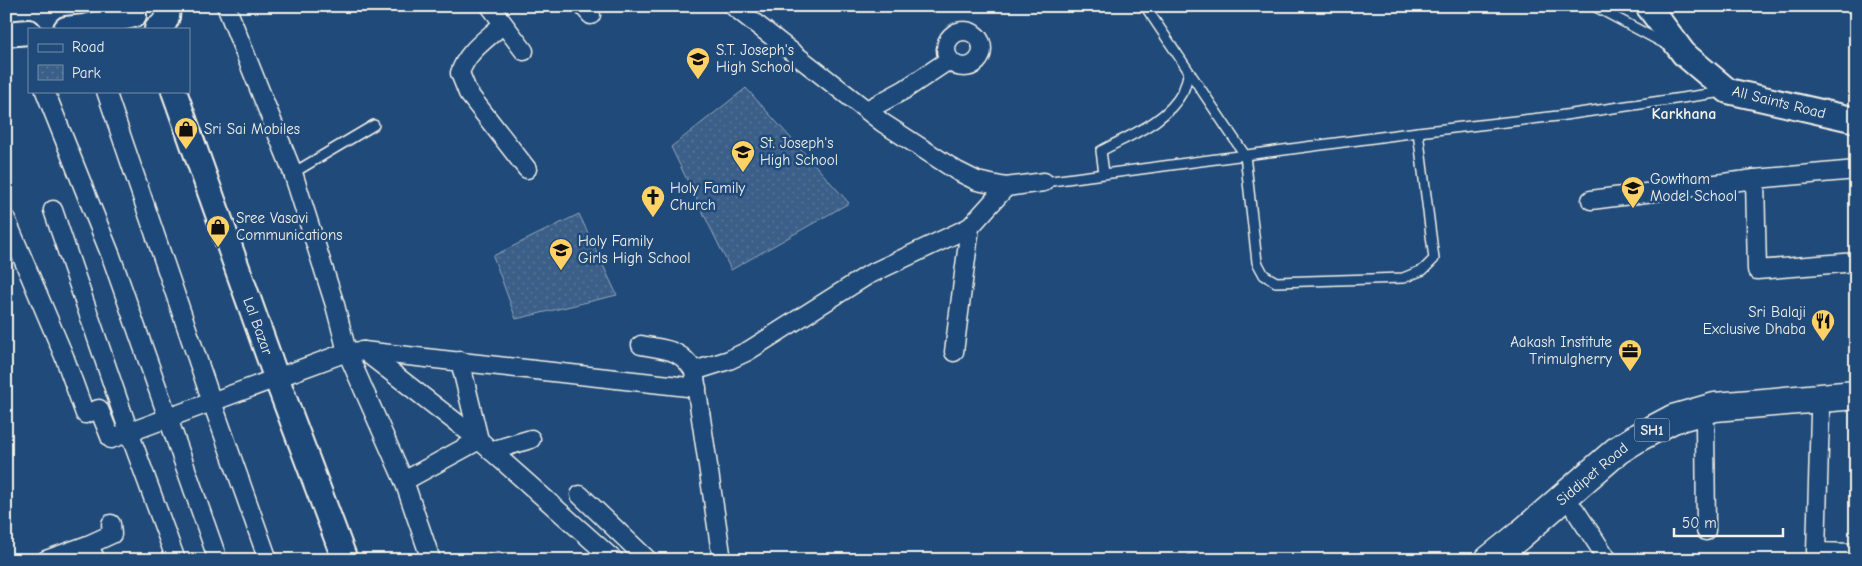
<svg xmlns="http://www.w3.org/2000/svg" width="1862" height="566" viewBox="0 0 1862 566" font-family="'Comic Neue',sans-serif">
<style>
.park{fill:url(#park-dots);stroke:#97a8b8}
.lines{fill:none;stroke-linecap:round;stroke-linejoin:round}
.service-casing{stroke:#f4f1e8;stroke-width:12}
.minor-casing{stroke:#f4f1e8;stroke-width:21}
.secondary-casing{stroke:#f4f1e8;stroke-width:28}
.primary-casing{stroke:#f4f1e8;stroke-width:31}
.service{stroke:#1f4a7a;stroke-width:9}
.minor{stroke:#1f4a7a;stroke-width:18}
.secondary{stroke:#1f4a7a;stroke-width:24}
.primary{stroke:#1f4a7a;stroke-width:28}
.labels{text-anchor:middle;stroke-width:5;stroke-linejoin:round;paint-order:stroke}
.shield{fill:#1f4a7a;stroke:#b4bfc7;stroke-width:1}
.shield-label{font-size:14px;font-weight:bold;fill:#f4f1e8}
.poi-label{font-size:15px;fill:#f4f1e8;stroke:#1f4a7a;text-anchor:start}
.street-label{font-size:15px;fill:#f4f1e8;stroke:#1f4a7a}
.neighbourhood-label{font-size:16px;font-weight:bold;fill:#f4f1e8;stroke:#1f4a7a}
</style>
<defs>
<pattern id="park-dots" width="8" height="8" patternUnits="userSpaceOnUse" patternTransform="scale(1.25)"><rect width="8" height="8" fill="#3a5f88"/><path d="M2 2h.1M6 6h.1" fill="none" stroke="#577699" stroke-width="1.8" stroke-linecap="round"/></pattern>
</defs>
<rect width="100%" height="100%" fill="#1f4a7a"/>
<filter id="ink" filterUnits="userSpaceOnUse"><feTurbulence type="fractalNoise" baseFrequency=".02" numOctaves="2"/><feDisplacementMap in="SourceGraphic" scale="10" xChannelSelector="R" yChannelSelector="G"/><feConvolveMatrix kernelMatrix="1 2 1 2 8 2 1 2 1" color-interpolation-filters="sRGB"/></filter>
<g filter="url(#ink)">
<!-- park -->
<g class="park">
<polygon points="746,88 849,203 731,270 671,147"/>
<polygon points="579,214 617,295 516,319 493,256"/>
</g>
<g class="lines">
<!-- service casing -->
<g class="service-casing">
<g id="service">
<polyline points="1145,6 1245,155 1257,262 1264,275 1276,282 1403,278 1423,270 1434,259 1418,132"/>
<polyline points="1594,6 1669,46"/>
<polyline points="293,173 374,125"/>
<path d="M1104 173 1101 151C1130 135 1167 122 1183 91 1186 85 1187 78 1189 72"/>
<polyline points="1044,182 1418,132 1558,116 1723,92"/>
<polyline points="484,560 498,557"/>
<polyline points="1192,560 1192,559"/>
</g>
</g>
<!-- minor casing -->
<g class="minor-casing">
<g id="minor">
<polyline points="226,6 293,173 335,305 347,352 404,481 431,560"/>
<polyline points="490,6 524,51"/>
<polyline points="583,6 591,15"/>
<polyline points="733,6 883,123 957,171 977,181 1006,187 1044,182"/>
<path d="M503 24C487 39 467 51 460 73L468 93 527 169"/>
<circle cx="964" cy="49" r="18"/>
<polyline points="45,91 111,256 218,560"/>
<polyline points="106,91 212,402 268,560"/>
<polyline points="867,110 904,90 949,60"/>
<polyline points="1755,179 1856,170"/>
<polyline points="1591,200 1755,179 1757,270 1856,262"/>
<polyline points="53,210 129,432 176,560"/>
<polyline points="6,219 64,356 85,414 99,409 111,439 347,352 363,351 697,388"/>
<path d="M641 345C665 350 680 348 694 371L722 560"/>
<polyline points="364,351 479,440 404,481"/>
<polyline points="954,352 970,227 1006,187"/>
<polyline points="460,361 479,440 614,560"/>
<polyline points="694,371 729,360 748,351 868,275 970,227"/>
<polyline points="1820,414 1816,552 1856,553"/>
<polyline points="1705,424 1706,531"/>
<polyline points="491,451 531,439"/>
<polyline points="580,495 648,560"/>
<polyline points="1575,510 1608,560"/>
<polyline points="88,545 112,534 111,524"/>
<polyline points="46,560 88,545 96,560"/>
</g>
</g>
<!-- secondary casing -->
<g class="secondary-casing">
<g id="secondary">
<polyline points="1648,6 1684,54 1728,91 1856,120"/>
<polyline points="66,29 84,27 134,15"/>
<path d="M157 29C166 24 169 16 167 6"/>
<polyline points="6,34 29,32"/>
<polyline points="174,91 276,377 345,560"/>
</g>
</g>
<!-- primary casing -->
<g class="primary-casing">
<polyline id="primary" points="1489,560 1519,536 1618,450 1639,437 1673,419 1715,407 1856,395"/>
</g>
<!-- service -->
<use href="#service" class="service"/>
<!-- minor -->
<use href="#minor" class="minor"/>
<!-- secondary -->
<use href="#secondary" class="secondary"/>
<!-- primary -->
<use href="#primary" class="primary"/>
</g>
</g>
<!-- icons -->
<defs>
<g id="school-pin" transform="scale(1.25)"><path d="M0 17L-7.5 6A9.5 9.5 0 1 1 7.5 6Z" fill="#ffd166" stroke="#1f4a7a"/><path d="M0-5L7-2L0 1L-7-2ZM-4 1L0 2.5L4 1V4Q0 6-4 4Z" fill="#111"/></g>
<g id="shop-pin" transform="scale(1.25)"><path d="M0 17L-7.5 6A9.5 9.5 0 1 1 7.5 6Z" fill="#ffd166" stroke="#1f4a7a"/><path d="M-5-2.5h2.3a2.7 3.5 0 0 1 5.4 0H5L5.5 6h-11ZM-1.5-2.5h3a1.5 2.3 0 0 0-3 0Z" fill="#111"/></g>
<g id="church-pin" transform="scale(1.25)"><path d="M0 17L-7.5 6A9.5 9.5 0 1 1 7.5 6Z" fill="#ffd166" stroke="#1f4a7a"/><path d="M-1.2-6h2.4v3.5h3.3v2.4h-3.3V6h-2.4V-.1h-3.3v-2.4h3.3Z" fill="#111"/></g>
<g id="restaurant-pin" transform="scale(1.25)"><path d="M0 17L-7.5 6A9.5 9.5 0 1 1 7.5 6Z" fill="#ffd166" stroke="#1f4a7a"/><path d="M-5-6h1v4h1v-4h1v4h1v-4h1v5L-1.5 .5V6h-2V.5L-5-1ZM5-6V6H3V1.5H1.5Q1.5-4 5-6Z" fill="#111"/></g>
<g id="office-pin" transform="scale(1.25)"><path d="M0 17L-7.5 6A9.5 9.5 0 1 1 7.5 6Z" fill="#ffd166" stroke="#1f4a7a"/><path d="M-6-3h4V-5.5h4V-3h4V5H-6ZM-1-4.5V-3h2v-1.5ZM-6 0V1H6V0Z" fill="#111"/></g>
</defs>
<g fill-rule="evenodd">
<use href="#school-pin" x="698" y="59"/>
<use href="#shop-pin" x="186" y="129"/>
<use href="#school-pin" x="743" y="152"/>
<use href="#school-pin" x="1633" y="188"/>
<use href="#church-pin" x="653" y="197"/>
<use href="#shop-pin" x="218" y="227"/>
<use href="#school-pin" x="561" y="250"/>
<use href="#restaurant-pin" x="1823" y="321"/>
<use href="#office-pin" x="1630" y="351"/>
</g>
<g class="labels">
<!-- shield labels -->
<rect class="shield" x="1634.5" y="418.5" width="35" height="23" rx="4"/>
<g class="shield-label">
<text x="1652" y="435">SH1</text>
</g>
<!-- poi labels -->
<g class="poi-label">
<text x="716" y="55">S.T. Joseph's<tspan x="716" dy="17">High School</tspan></text>
<text x="204" y="134">Sri Sai Mobiles</text>
<text x="760" y="148">St. Joseph's<tspan x="760" dy="17">High School</tspan></text>
<text x="1650" y="184">Gowtham<tspan x="1650" dy="17">Model School</tspan></text>
<text x="670" y="193">Holy Family<tspan x="670" dy="17">Church</tspan></text>
<text x="236" y="223">Sree Vasavi<tspan x="236" dy="17">Communications</tspan></text>
<text x="578" y="246">Holy Family<tspan x="578" dy="17">Girls High School</tspan></text>
<text x="1806" y="317" text-anchor="end">Sri Balaji<tspan x="1806" dy="17">Exclusive Dhaba</tspan></text>
<text x="1612" y="347" text-anchor="end">Aakash Institute<tspan x="1612" dy="17">Trimulgherry</tspan></text>
</g>
<!-- street labels -->
<g class="street-label">
<text transform="translate(1779 102) rotate(14)" y="5">All Saints Road</text>
<text transform="translate(258 326) rotate(70)" y="5">Lal Bazar</text>
<text transform="translate(1592 474) rotate(-40)" y="5">Siddipet Road</text>
</g>
<!-- neighbourhood labels -->
<g class="neighbourhood-label">
<text x="1684" y="119">Karkhana</text>
</g>
</g>
<!-- margin -->
<rect width="1862" height="566" fill="none" stroke="#1f4a7a" stroke-width="25"/>
<rect x="12" y="12" width="1837" height="541" fill="none" stroke="#f4f1e8" stroke-width="2" filter="url(#ink)"/>
<!-- legend -->
<rect x="28" y="28" width="162" height="65" fill="#1f4a7a" stroke="#748da6"/>
<rect x="38" y="44" width="25" height="8" fill="#1f4a7a" stroke="#748da6"/>
<text x="72" y="52" font-size="15" fill="#f4f1e8">Road</text>
<rect x="38" y="65" width="25" height="15" fill="url(#park-dots)" stroke="#748da6"/>
<text x="72" y="78" font-size="15" fill="#f4f1e8">Park</text>
<!-- scale -->
<path d="M1674 528v8h109v-8" fill="none" stroke="#f4f1e8" stroke-width="2.5"/>
<text x="1682" y="528" font-size="15" fill="#f4f1e8" stroke="#1f4a7a" stroke-width="4" paint-order="stroke">50 m</text>
</svg>
